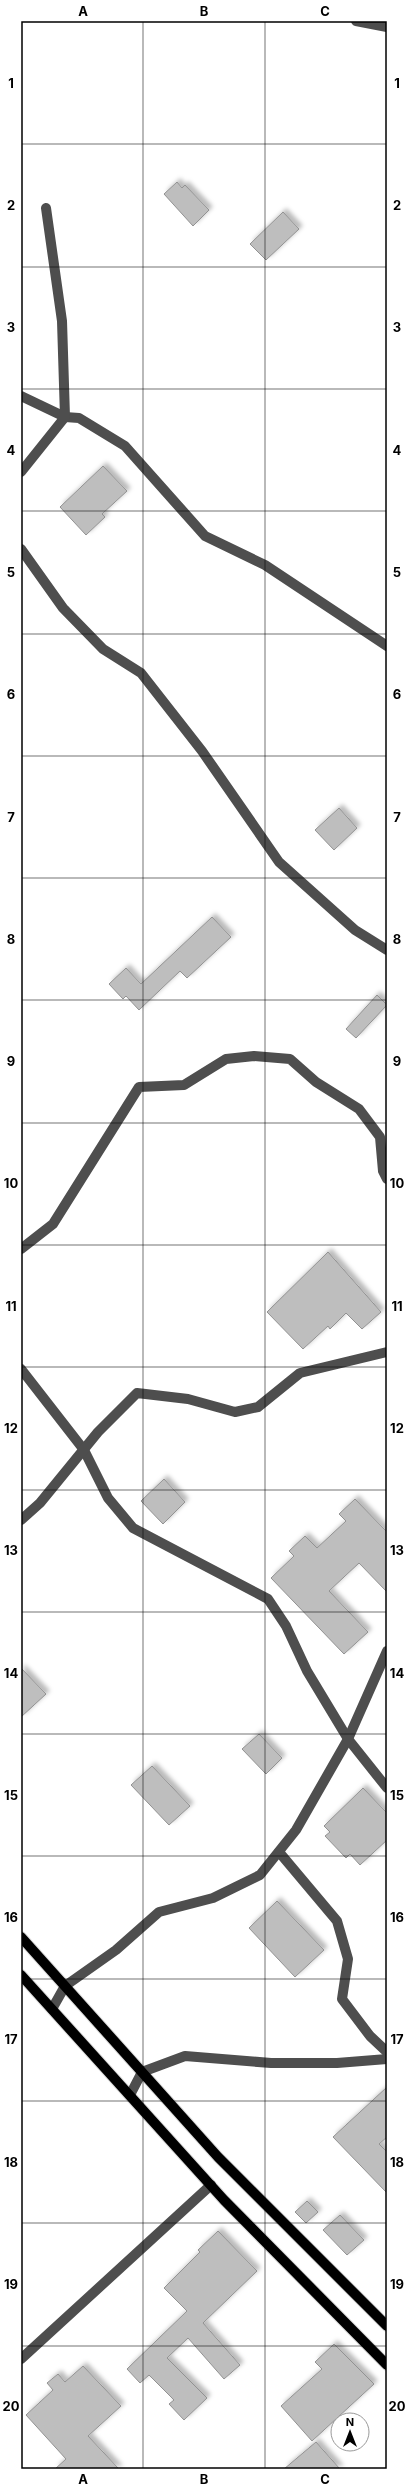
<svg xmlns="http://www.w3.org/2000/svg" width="408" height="2490" viewBox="0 0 408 2490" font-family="Inter,sans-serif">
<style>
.building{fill:#bebebe;stroke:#929292;filter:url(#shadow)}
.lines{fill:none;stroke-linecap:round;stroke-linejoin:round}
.major-casing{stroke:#dbdbdb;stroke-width:12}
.minor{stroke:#4e4e4e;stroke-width:10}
.major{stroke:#000;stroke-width:10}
.grid{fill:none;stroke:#000;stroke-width:1;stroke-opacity:0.55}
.neatline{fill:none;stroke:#000;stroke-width:1.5}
.grid-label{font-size:13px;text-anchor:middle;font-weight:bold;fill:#000}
</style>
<defs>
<filter id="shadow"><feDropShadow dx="3.5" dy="-3.5" stdDeviation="2" flood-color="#0004"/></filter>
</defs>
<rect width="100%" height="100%" fill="#fff"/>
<!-- building -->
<g class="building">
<polygon points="177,182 182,188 185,185 209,210 193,226 164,194"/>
<polygon points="283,212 299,229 266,260 250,244"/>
<polygon points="103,466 127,491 102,514 105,517 86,535 60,507"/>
<polygon points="339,808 357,828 334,850 315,830"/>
<polygon points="212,917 231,937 187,978 180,971 139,1010 126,996 123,999 109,984 126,968 141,984"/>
<polygon points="377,995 387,1005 356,1038 346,1029"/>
<polygon points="328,1252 381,1312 362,1329 346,1313 330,1329 328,1326 303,1349 267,1312"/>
<polygon points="164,1479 185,1502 163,1524 141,1501"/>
<polygon points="355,1499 387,1532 387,1592 359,1563 329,1591 368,1632 344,1654 271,1578 294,1556 289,1551 305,1536 317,1548 346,1521 339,1514"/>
<polygon points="21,1668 46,1694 21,1717"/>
<polygon points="259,1734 282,1758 266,1774 242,1749"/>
<polygon points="152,1766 190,1806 169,1825 131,1785"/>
<polygon points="363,1788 387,1813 387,1840 360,1865 350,1854 346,1858 325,1836 330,1832 324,1826"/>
<polygon points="277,1901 324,1950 295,1977 249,1928"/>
<polygon points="387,2087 387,2137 379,2144 387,2152 387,2193 333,2137"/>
<polygon points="307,2201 318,2212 306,2223 295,2212"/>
<polygon points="340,2215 364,2240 347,2255 323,2230"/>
<polygon points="218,2231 257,2271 203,2323 240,2365 224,2379 188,2338 167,2358 207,2398 184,2420 169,2404 174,2400 149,2375 140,2383 127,2369 187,2311 164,2288 200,2252 198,2250"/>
<polygon points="334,2344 374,2384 312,2441 281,2406 322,2369 315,2362"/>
<polygon points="83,2366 121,2406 88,2436 119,2469 55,2469 66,2459 26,2415 53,2390 47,2383 58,2374 65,2382"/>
<polygon points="316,2442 340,2469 284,2469"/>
</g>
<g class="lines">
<!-- major casing -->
<g class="major-casing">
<g id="major">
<polyline points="21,1937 218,2157 387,2326"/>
<polyline points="21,1975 224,2200 387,2365"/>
</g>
</g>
<!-- minor -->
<g class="minor">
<polyline points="356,21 387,27"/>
<polyline points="21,396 65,417 79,418 125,446 205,536 265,565 387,646"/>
<polyline points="21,472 65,417 62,321 46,208"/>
<polyline points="21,549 63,608 103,649 141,673 202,751 279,862 355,930 387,950"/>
<polyline points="21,1249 53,1224 139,1087 184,1085 226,1059 254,1056 290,1059 316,1082 359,1109 380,1137 383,1171 387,1179"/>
<polyline points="21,1369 84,1450 108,1498 133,1528 268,1599 286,1626 307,1671 348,1739 387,1788"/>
<polyline points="21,1520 40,1503 98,1432 137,1393 188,1399 235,1412 258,1407 300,1373 387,1352"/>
<polyline points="279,1852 337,1921 348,1959 342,1999 370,2036 387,2052"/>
<polyline points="52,2009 65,1986 116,1950 159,1912 213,1898 260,1875 296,1830 348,1739 387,1651"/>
<polyline points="130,2095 142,2072 185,2056 271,2063 337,2063 387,2059"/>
<polyline points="21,2359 211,2185"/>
</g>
<!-- major -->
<use href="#major" class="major"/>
</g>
<!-- grid -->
<path class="grid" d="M143 21V2469M265 21V2469M21 144H387M21 267H387M21 389H387M21 511H387M21 634H387M21 756H387M21 878H387M21 1000H387M21 1123H387M21 1245H387M21 1367H387M21 1490H387M21 1612H387M21 1734H387M21 1856H387M21 1979H387M21 2101H387M21 2223H387M21 2346H387"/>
<!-- border -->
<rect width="408" height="2490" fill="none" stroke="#ffffff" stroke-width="44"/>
<!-- north arrow -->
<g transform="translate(350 2432)"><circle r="19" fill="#ffffff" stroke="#999999"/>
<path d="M0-3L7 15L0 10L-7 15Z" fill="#000000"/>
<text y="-6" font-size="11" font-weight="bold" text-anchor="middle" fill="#000000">N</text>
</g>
<rect x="22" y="22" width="364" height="2446" class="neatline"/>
<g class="grid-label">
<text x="83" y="16">A</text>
<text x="204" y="16">B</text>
<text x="325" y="16">C</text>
<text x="11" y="88">1</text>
<text x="397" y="88">1</text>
<text x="11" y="210">2</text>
<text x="397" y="210">2</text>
<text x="11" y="332">3</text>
<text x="397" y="332">3</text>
<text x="11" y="455">4</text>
<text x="397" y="455">4</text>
<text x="11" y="577">5</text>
<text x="397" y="577">5</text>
<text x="11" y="699">6</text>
<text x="397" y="699">6</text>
<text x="11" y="822">7</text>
<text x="397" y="822">7</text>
<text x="11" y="944">8</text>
<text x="397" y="944">8</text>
<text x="11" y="1066">9</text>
<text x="397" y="1066">9</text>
<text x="11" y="1188">10</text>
<text x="397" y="1188">10</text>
<text x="11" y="1311">11</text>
<text x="397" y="1311">11</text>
<text x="11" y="1433">12</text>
<text x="397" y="1433">12</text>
<text x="11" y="1555">13</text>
<text x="397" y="1555">13</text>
<text x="11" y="1678">14</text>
<text x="397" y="1678">14</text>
<text x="11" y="1800">15</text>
<text x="397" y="1800">15</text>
<text x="11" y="1922">16</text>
<text x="397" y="1922">16</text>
<text x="11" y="2044">17</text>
<text x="397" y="2044">17</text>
<text x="11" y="2167">18</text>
<text x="397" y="2167">18</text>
<text x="11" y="2289">19</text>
<text x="397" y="2289">19</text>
<text x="11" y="2411">20</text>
<text x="397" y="2411">20</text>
<text x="83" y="2484">A</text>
<text x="204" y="2484">B</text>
<text x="325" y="2484">C</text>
</g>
</svg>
